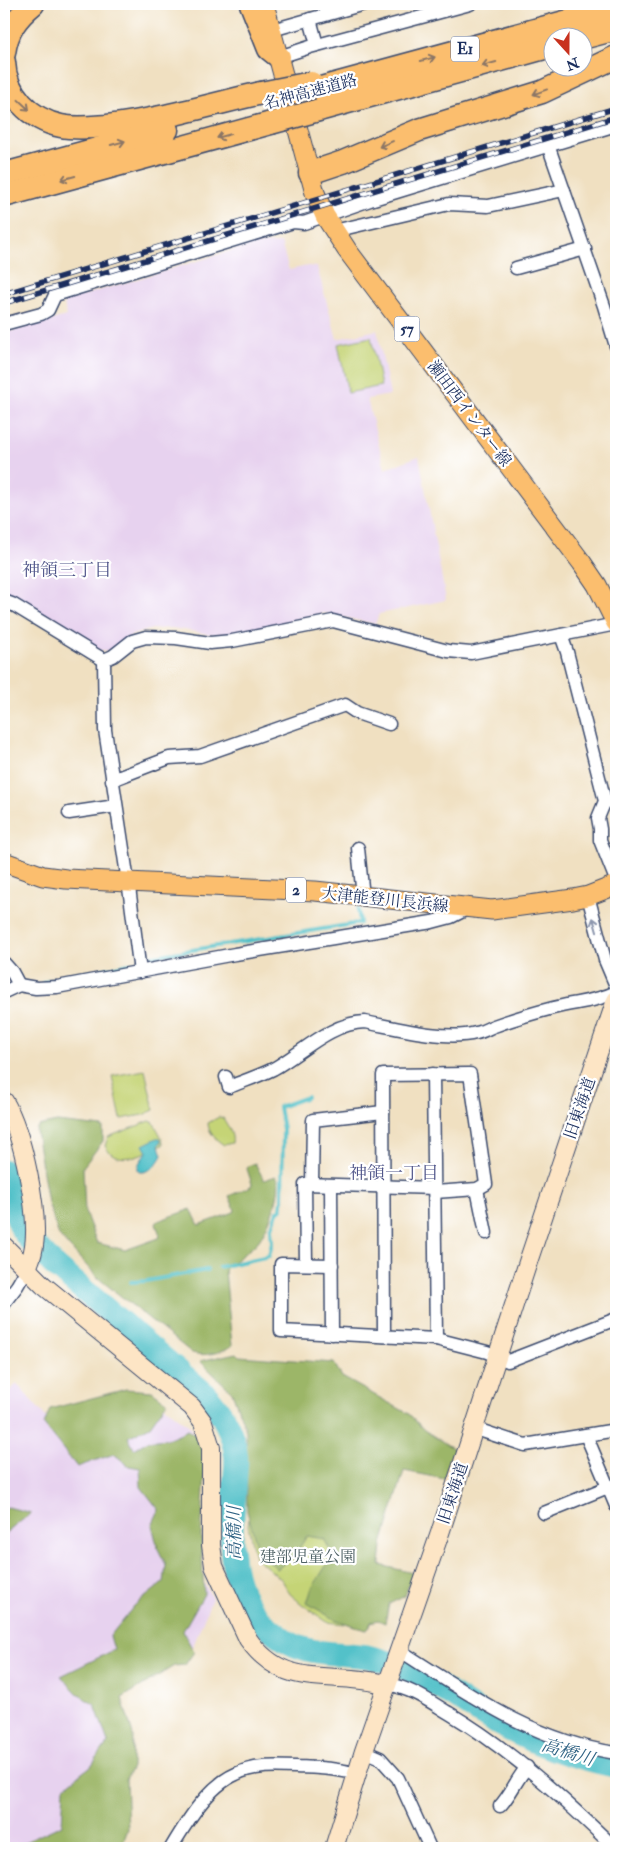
<svg xmlns="http://www.w3.org/2000/svg" width="620" height="1852" viewBox="0 0 620 1852" font-family="'IM FELL Double Pica','Noto Serif JP',serif">
<style>
.built{fill:#e7d2ef}
.green{fill:#c5d476;stroke:#70826a}
.forest{fill:#9cb667;stroke:#5c7262}
.water{fill:#53c1c9;stroke:#377894}
.lines{fill:none;stroke-linecap:round;stroke-linejoin:round}
.stream{stroke:#53c1c9;stroke-width:4}
.river{stroke:#53c1c9;stroke-width:24}
.street-casing{stroke:#3b4a6d;stroke-width:15}
.secondary-casing{stroke:#3b4a6d;stroke-width:20}
.primary-casing{stroke:#3b4a6d;stroke-width:21}
.highway-casing{stroke:#3b4a6d;stroke-width:25}
.street{stroke:#fff;stroke-width:12}
.secondary{stroke:#fde5c5;stroke-width:18}
.primary{stroke:#fbbe6e;stroke-width:19}
.highway{stroke:#fbbe6e;stroke-width:22}
.rail-casing{stroke:#1b2f5e;stroke-width:5.5}
.rail{stroke:#fff;stroke-width:4;stroke-dasharray:11;stroke-linecap:butt}
.highway-bridge-casing{stroke:#3b4a6d;stroke-width:25;stroke-linecap:butt}
.highway-bridge{stroke:#fbbe6e;stroke-width:22}
.oneway{stroke:#8b7666}
.oneway2{stroke:#8d97ae}
.labels{text-anchor:middle;stroke-width:4.5;stroke-linejoin:round;paint-order:stroke}
.shield{fill:#fff;stroke:#5f6d8e;stroke-width:1}
.shield-label{font-size:15px;font-weight:bold;fill:#1b2f5e}
.street-label{font-size:16px;fill:#1b2f5e;stroke:#fff}
.park-label{font-size:16px;fill:#4e6165;stroke:#fff}
.neighbourhood-label{font-size:18px;fill:#50568a;stroke:#fff}
.water-label{font-size:18px;font-style:italic;fill:#2f6283;stroke:#fff}
</style>
<rect width="100%" height="100%" fill="#fff"/>
<filter id="ink" filterUnits="userSpaceOnUse"><feTurbulence type="fractalNoise" baseFrequency=".02" numOctaves="2"/><feDisplacementMap in="SourceGraphic" scale="10" xChannelSelector="R" yChannelSelector="G"/><feConvolveMatrix kernelMatrix="1 2 1 2 8 2 1 2 1" color-interpolation-filters="sRGB"/></filter>
<filter id="wash" filterUnits="userSpaceOnUse"><feTurbulence type="fractalNoise" baseFrequency=".0096" numOctaves="4" result="noise"/><feDisplacementMap in="SourceGraphic" scale="20" xChannelSelector="R" yChannelSelector="G"/><feGaussianBlur stdDeviation="1.12" result="paint"/><feColorMatrix in="noise" values="0 0 0 0 0 0 0 0 0 0 0 0 0 0 0 0 0 1.4 0 .05"/><feComposite in="paint" operator="in"/></filter>
<g filter="url(#wash)">
<rect width="100%" height="100%" fill="#f0e0c1"/>
<!-- built -->
<g class="built">
<polygon points="281,243 289,270 308,266 317,267 337,339 377,330 390,395 367,399 385,469 419,456 446,600 379,614 375,624 324,613 259,629 228,634 208,634 172,628 152,629 132,635 108,651 99,651 16,600 4,595 4,333 66,316 64,301 254,244"/>
<polygon points="17,1384 79,1455 153,1397 192,1428 198,1457 197,1562 205,1585 212,1598 192,1649 114,1692 106,1848 4,1848 4,1396"/>
</g>
<!-- green -->
<g class="green">
<polygon points="371,337 381,386 348,393 338,344"/>
<polygon points="145,1070 154,1110 143,1115 121,1119 112,1076"/>
<path d="M219 1117 223 1118C227 1125 234 1134 232 1143L224 1145C216 1140 208 1132 208 1123Z"/>
<path d="M150 1121H153C156 1129 163 1136 163 1145 145 1152 118 1169 105 1146L108 1137Z"/>
<polygon points="250,1512 347,1526 349,1614 344,1624 327,1622 303,1605 290,1594 282,1580 255,1557 248,1525"/>
</g>
<!-- forest -->
<g class="forest">
<path d="M57 1122 103 1127V1141L83 1167 85 1212 97 1243 125 1250 159 1238 160 1235 156 1224 158 1221 191 1209 199 1225 234 1212 235 1210 229 1196 251 1186 252 1184 247 1169 248 1166 255 1163 264 1180 276 1176C285 1188 267 1228 260 1239 254 1248 234 1260 225 1270L232 1346C218 1353 207 1357 192 1353L98 1278 59 1236 48 1203 36 1131 38 1126Z"/>
<polygon points="236,1353 239,1356 334,1363 342,1377 409,1414 424,1430 454,1449 444,1479 404,1471 382,1544 380,1565 413,1573 405,1596 389,1604 385,1623 378,1620 371,1622 369,1628 366,1630 334,1619 307,1603 312,1588 333,1555 324,1539 307,1536 294,1556 277,1569 258,1550 247,1511 246,1431 232,1392 200,1361"/>
<polygon points="126,1389 152,1391 167,1402 150,1426 128,1437 134,1449 148,1441 167,1439 188,1430 201,1438 206,1455 201,1537 204,1594 183,1631 194,1652 185,1665 174,1666 122,1698 133,1735 132,1767 126,1779 128,1829 121,1848 12,1848 62,1825 64,1787 91,1766 108,1742 95,1705 79,1695 61,1676 114,1650 110,1636 134,1606 164,1582 166,1565 158,1549 152,1525 159,1510 141,1487 140,1468 129,1466 114,1454 77,1467 44,1425 50,1409"/>
<polygon points="8,1507 31,1513 4,1535 4,1509"/>
</g>
<!-- water -->
<path class="water" d="M157 1138H160L161 1141 159 1146 162 1155C158 1164 150 1173 139 1172 135 1165 143 1158 147 1152L143 1145Z"/>
<g class="lines">
<!-- stream -->
<g class="stream">
<polyline points="148,957 360,923 358,909"/>
<polyline points="44,982 64,979 129,964"/>
<polyline points="219,1267 269,1256 272,1243 271,1230 277,1212 281,1209 282,1201 283,1129 279,1107 307,1097"/>
<polyline points="131,1282 146,1281 207,1270"/>
</g>
<!-- river -->
<path class="river" d="M4 1171 11 1200 22 1229 29 1239 53 1264 204 1393C221 1410 233 1431 236 1456 237 1464 235 1474 235 1482 233 1516 227 1550 238 1583 246 1608 266 1628 288 1642 312 1656 343 1652 369 1657 383 1660 400 1666 412 1672 440 1685 466 1705 493 1721 534 1744 570 1756 616 1766"/>
</g>
</g>
<g filter="url(#ink)">
<g class="lines">
<!-- street casing -->
<g class="street-casing">
<g id="street">
<polyline points="4,7 7,4"/>
<polyline points="310,19 317,45"/>
<polyline points="272,30 364,4"/>
<polyline points="279,57 310,47 470,4"/>
<polyline points="548,145 604,306 616,346"/>
<polyline points="334,231 449,204 488,206 564,190"/>
<polyline points="516,268 585,249"/>
<polyline points="4,324 41,314 48,310 55,295 293,222 304,223 370,200 616,125"/>
<polyline points="4,601 12,604 104,660"/>
<polyline points="561,635 567,652 605,801 598,818 600,829 600,840 616,880"/>
<polyline points="104,660 113,656 132,641 146,637 176,638 210,643 232,641 333,621 448,651 471,653 616,624"/>
<polyline points="104,660 105,730 130,895 140,972"/>
<polyline points="112,780 169,758 200,756 345,705 357,713 389,724"/>
<polyline points="69,813 116,806"/>
<polyline points="358,848 363,897"/>
<polyline points="588,896 605,960 616,986"/>
<polyline points="4,963 12,972 19,985 4,992"/>
<polyline points="19,985 36,988 57,987 235,954 432,922 451,917 469,908"/>
<polyline points="433,1074 436,1339"/>
<path d="M226 1077 229 1087C244 1081 259 1076 273 1069 302 1053 330 1023 365 1022 397 1028 445 1041 476 1033 483 1032 488 1028 494 1026 513 1019 534 1013 553 1008 575 1002 596 1002 616 992"/>
<polyline points="312,1184 313,1120 383,1112"/>
<polyline points="331,1185 332,1334"/>
<polyline points="477,1189 486,1233"/>
<polyline points="306,1264 305,1184 435,1188"/>
<polyline points="332,1265 281,1264 281,1331 436,1339 487,1352 508,1361 616,1319"/>
<polyline points="4,1303 17,1286 27,1269"/>
<polyline points="384,1336 383,1075 470,1074 486,1184 477,1189 435,1192"/>
<polyline points="473,1428 525,1445 616,1430"/>
<polyline points="586,1435 616,1506"/>
<polyline points="544,1513 608,1487"/>
<path d="M399 1650C468 1694 534 1741 616 1753"/>
<path d="M387 1684C411 1688 429 1701 449 1713 511 1750 563 1798 615 1848"/>
<polyline points="364,1751 380,1758 398,1778 430,1848"/>
<path d="M500 1806C511 1794 516 1780 527 1767"/>
<path d="M171 1848C186 1823 208 1786 236 1774 255 1765 276 1766 296 1767 318 1768 336 1768 357 1774"/>
</g>
</g>
<!-- secondary casing -->
<g class="secondary-casing">
<g id="secondary">
<path d="M4 1101C22 1131 41 1216 33 1251 32 1257 29 1263 27 1269"/>
<path d="M4 1246 43 1285 192 1407 203 1422 211 1448V1545L214 1566 248 1639C277 1680 308 1675 352 1679 364 1680 376 1682 387 1684"/>
<polyline points="334,1848 364,1751 440,1533 528,1262 616,1000"/>
</g>
</g>
<!-- primary casing -->
<g class="primary-casing">
<g id="primary">
<polyline points="264,4 315,193 325,216 347,250 582,563 597,585 616,623"/>
<polyline points="4,862 43,876 66,879 315,891 492,910 573,899 588,896 616,885"/>
</g>
</g>
<!-- highway casing -->
<g class="highway-casing">
<g id="highway">
<polyline points="251,4 269,49 279,57"/>
<polyline points="582,38 616,29"/>
<path d="M4 53C7 31 16 18 33 4"/>
<path d="M4 62C5 94 31 120 61 126 76 129 92 127 107 126 159 120 210 105 261 93"/>
<polyline points="313,90 616,8"/>
<polyline points="319,110 552,46"/>
<polyline points="310,173 343,162 419,130 542,92 616,57"/>
<polyline points="4,174 167,130"/>
<polyline points="4,196 271,123"/>
</g>
</g>
<!-- street -->
<use href="#street" class="street"/>
<!-- secondary -->
<use href="#secondary" class="secondary"/>
<!-- primary -->
<use href="#primary" class="primary"/>
<!-- highway -->
<use href="#highway" class="highway"/>
<!-- rail casing -->
<g class="rail-casing">
<g id="rail">
<polyline points="4,294 616,108"/>
<polyline points="4,303 616,117"/>
</g>
</g>
<!-- rail -->
<use href="#rail" class="rail"/>
<!-- highway-bridge casing -->
<g class="highway-bridge-casing">
<g id="highway-bridge">
<polyline points="261,93 311,83"/>
<polyline points="271,123 319,110"/>
</g>
</g>
<!-- highway-bridge -->
<use href="#highway-bridge" class="highway-bridge"/>
</g>
<!-- one-way arrows -->
<defs><path id="oneway-shaft" d="M-6 0H5M1.5-3L5.5 0L1.5 3" fill="none" stroke-width="1.6" stroke-linecap="round" stroke-linejoin="round" transform="scale(1.25)"/></defs>
<g class="oneway">
<use href="#oneway-shaft" transform="translate(428 59) rotate(-15)"/>
<use href="#oneway-shaft" transform="translate(489 64) rotate(165)"/>
<use href="#oneway-shaft" transform="translate(540 92) rotate(160)"/>
<use href="#oneway-shaft" transform="translate(24 105) rotate(43)"/>
<use href="#oneway-shaft" transform="translate(224 136) rotate(165)"/>
<use href="#oneway-shaft" transform="translate(118 143) rotate(-15)"/>
<use href="#oneway-shaft" transform="translate(386 144) rotate(157)"/>
<use href="#oneway-shaft" transform="translate(68 178) rotate(165)"/>
</g>
<use class="oneway2" href="#oneway-shaft" transform="translate(595 925) rotate(-106)"/>
</g>
<g class="labels">
<!-- shield labels -->
<g class="shield">
<rect x="451" y="36.5" width="28" height="25" rx="4"/>
<rect x="394.5" y="316.5" width="25" height="25" rx="4"/>
<rect x="286" y="877.5" width="20" height="25" rx="4"/>
</g>
<g class="shield-label">
<text x="465" y="54">E1</text>
<text x="407" y="334">57</text>
<text x="296" y="895">2</text>
</g>
<!-- street labels -->
<g class="street-label">
<text transform="translate(310 91) rotate(-15)" y="6">名神高速道路</text>
<text transform="translate(470 413) rotate(53)" y="6">瀬田西インター線</text>
<text transform="translate(385 899) rotate(6)" y="6">大津能登川長浜線</text>
<text transform="translate(579 1108) rotate(-71)" y="6">旧東海道</text>
<text transform="translate(452 1493) rotate(-72)" y="6">旧東海道</text>
</g>
<!-- park labels -->
<g class="park-label">
<text x="308" y="1562">建部児童公園</text>
</g>
<!-- neighbourhood labels -->
<g class="neighbourhood-label">
<text x="67" y="576">神領三丁目</text>
<text x="394" y="1179">神領一丁目</text>
</g>
<!-- water labels -->
<g class="water-label">
<text transform="translate(234 1533) rotate(-90)" y="6">高橋川</text>
<text transform="translate(568 1752) rotate(17)" y="6">高橋川</text>
</g>
</g>
<!-- margin -->
<rect width="620" height="1852" fill="none" stroke="#fff" stroke-width="20"/>
<!-- north arrow -->
<g transform="translate(568 52) rotate(159)"><circle r="24" fill="#ffffff" stroke="#a4acbf"/>
<path d="M0-4L9 19L0 12L-9 19Z" fill="#c8321e"/>
<text y="-8" font-size="14" font-weight="bold" text-anchor="middle" fill="#1b2f5e">N</text>
</g>
</svg>
